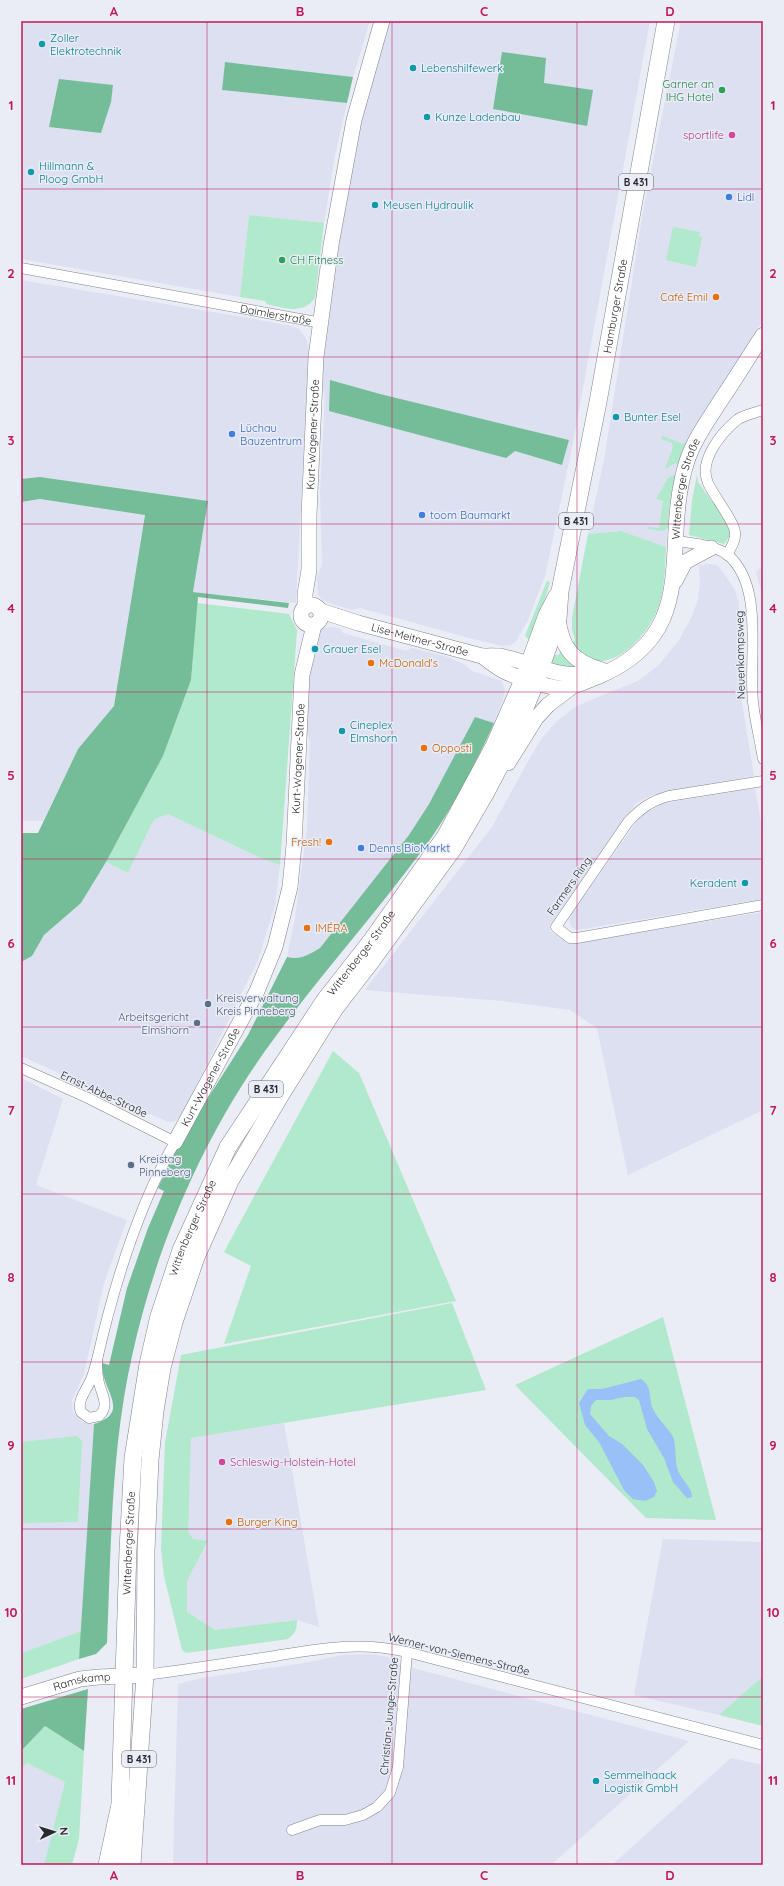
<svg xmlns="http://www.w3.org/2000/svg" width="784" height="1886" viewBox="0 0 784 1886" font-family="Quicksand,sans-serif">
<style>
.built{fill:#dce0f1;fill-rule:evenodd}
.green{fill:#b0e9cb}
.forest{fill:#75bd99}
.water{fill:#9ac0f8}
.lines{fill:none;stroke-linecap:round;stroke-linejoin:round}
.street-casing{stroke:#82848d;stroke-width:11}
.secondary-casing{stroke:#82848d;stroke-width:16}
.primary-casing{stroke:#82848d;stroke-width:18}
.highway-casing{stroke:#82848d;stroke-width:20}
.street{stroke:#fff;stroke-width:10}
.secondary{stroke:#fff;stroke-width:15}
.primary{stroke:#fff;stroke-width:17}
.highway{stroke:#fff;stroke-width:19}
.grid{fill:none;stroke:#c2185b;stroke-width:1;stroke-opacity:0.55}
.culture-dot{fill:#0f9aa8;stroke:#eaecf6;stroke-width:1.5}
.leisure-dot{fill:#2e9e5b;stroke:#eaecf6;stroke-width:1.5}
.hotel-dot{fill:#d1479c;stroke:#eaecf6;stroke-width:1.5}
.shop-dot{fill:#3f7fe0;stroke:#eaecf6;stroke-width:1.5}
.food-dot{fill:#e8710a;stroke:#eaecf6;stroke-width:1.5}
.service-dot{fill:#5c6f8a;stroke:#eaecf6;stroke-width:1.5}
.labels{text-anchor:middle;stroke-width:3;stroke-linejoin:round;paint-order:stroke}
.shield{fill:#eaecf6;stroke:#63646a;stroke-width:1}
.shield-label{font-size:10px;font-weight:bold;fill:#292a2e}
.culture-label{font-size:11px;fill:#0d838f;stroke:#eaecf6;text-anchor:start}
.leisure-label{font-size:11px;fill:#27864d;stroke:#eaecf6;text-anchor:end}
.hotel-label{font-size:11px;fill:#b23c85;stroke:#eaecf6;text-anchor:end}
.shop-label{font-size:11px;fill:#366cbe;stroke:#eaecf6;text-anchor:start}
.food-label{font-size:11px;fill:#c56008;stroke:#eaecf6;text-anchor:start}
.street-label{font-size:11px;fill:#292a2e;stroke:#eaecf6}
.service-label{font-size:11px;fill:#4e5e75;stroke:#eaecf6;text-anchor:start}
.neatline{fill:none;stroke:#c2185b;stroke-width:1.5}
.grid-label{font-size:13px;text-anchor:middle;font-weight:bold;fill:#c2185b}
</style>
<rect width="100%" height="100%" fill="#eaecf6"/>
<!-- built -->
<g class="built">
<path d="M21 21H370L353 77 225 62 222 90 347 103 335 155 324 223 249 215 240 297 21 259ZM59 79 111 102 57 93Z"/>
<polygon points="385,21 650,21 573,443 545,576 528,620 517,640 511,645 502,646 473,639 360,608 352,610 342,607 324,601 318,595 317,577 322,565 320,493 325,395 322,386 325,326 353,148"/>
<polygon points="681,21 763,21 763,320 682,450 672,483 666,547 621,531 588,534 604,460 643,211"/>
<polygon points="21,280 249,318 291,326 299,329 306,338 309,349 296,603 193,592 208,501 40,477 21,479"/>
<polygon points="40,499 145,514 114,706 78,749 43,821 21,821 21,502"/>
<polygon points="710,564 717,565 723,572 735,590 739,603 741,696 754,776 670,791 652,795 636,803 550,925 550,931 571,944 763,912 763,1110 628,1175 597,1028 570,1010 502,1001 365,990 492,827 531,756 542,738 557,721 574,708 588,701 638,681 659,665 679,640 691,618 698,600 700,581 699,565"/>
<polygon points="763,565 763,597 756,572"/>
<polygon points="334,627 341,629 343,633 406,651 412,648 448,657 465,665 472,671 502,681 505,690 503,700 494,723 475,717 429,804 409,835 320,948 306,957 297,959 287,957 295,918 307,829 310,741 306,731 310,655 315,635 324,628"/>
<polygon points="755,788 763,834 763,899 584,929 576,930 571,926 569,920 573,912 635,824 645,813 665,803"/>
<polygon points="168,814 263,859 280,865 275,905 258,960 182,1115 175,1121 168,1122 21,1056 21,962 32,956 44,935 81,903 106,862 128,873 150,826 155,819"/>
<polygon points="21,1078 63,1099 36,1185 127,1220 104,1283 84,1374 72,1400 73,1412 83,1422 94,1424 82,1631 21,1653"/>
<polygon points="284,1423 319,1627 297,1620 215,1630 187,1612 187,1581 208,1542 193,1539 187,1532 191,1438"/>
<polygon points="663,1539 763,1542 763,1676 719,1715 634,1695"/>
<polygon points="372,1654 388,1657 394,1663 689,1741 551,1865 173,1865 178,1684 202,1678 304,1663 343,1655"/>
<polygon points="731,1758 763,1765 763,1865 612,1865"/>
<polygon points="27,1763 65,1782 44,1865 21,1865 21,1768"/>
</g>
<!-- green -->
<g class="green">
<path d="M249 215 324 223 315 298C303 315 284 308 267 304L265 301 240 297Z"/>
<polygon points="673,227 700,232 699,236 702,237 696,267 666,260"/>
<polygon points="662,436 683,444 687,442 679,465 675,463 665,469 673,447 672,443 661,439"/>
<polygon points="676,474 669,506 668,528 662,531 648,529 648,527 659,528 663,501 656,499 668,478"/>
<polygon points="697,475 698,482 730,527 730,536 724,544 689,535 692,501"/>
<path d="M621 531 666 547C665 566 665 586 659 605 650 633 614 675 581 657 577 654 573 649 570 646L575 640 572 631V618L588 534Z"/>
<polygon points="547,581 550,582 532,642 525,636"/>
<polygon points="197,603 289,614 297,630 280,865 263,859 168,814 155,819 151,825 128,873 106,862 163,756 191,680"/>
<polygon points="562,647 584,667 572,668 551,666 554,655 559,655"/>
<polygon points="333,1051 359,1073 456,1301 224,1344 251,1266 224,1252"/>
<path d="M452 1303 486 1390 191 1438 188 1532 193 1539 208 1541 187 1581V1612L215 1630 297 1620C297 1630 295 1633 288 1639L186 1653 182 1650 164 1576 161 1549 165 1443 181 1355Z"/>
<polygon points="663,1317 716,1520 646,1518 515,1385"/>
<polygon points="77,1436 82,1441 78,1522 22,1523 21,1442"/>
<polygon points="82,1631 79,1659 21,1679 21,1653"/>
<polygon points="763,1676 763,1726 719,1715"/>
<polygon points="45,1726 84,1751 79,1839 72,1865 44,1865 65,1782 27,1763 21,1768 21,1751"/>
</g>
<!-- forest -->
<g class="forest">
<polygon points="502,52 546,58 544,83 593,90 587,126 493,109"/>
<polygon points="225,62 353,77 347,103 222,90"/>
<polygon points="59,79 113,85 111,102 101,133 49,127"/>
<polygon points="330,380 380,394 569,440 562,465 515,451 506,458 329,411"/>
<polygon points="40,477 208,501 193,592 289,603 288,608 198,597 191,680 163,756 106,862 81,903 44,935 32,956 21,962 21,833 38,833 78,749 114,706 145,515 40,499 21,502 21,479"/>
<path d="M475 717 494 723C475 765 452 810 424 848 373 917 315 981 265 1051 201 1142 156 1247 132 1356 111 1449 111 1548 107 1643L96 1654 79 1659 94 1424C133 1412 100 1389 102 1363L109 1365 127 1288 148 1228 164 1191 158 1188 180 1142 248 1035 287 957C301 960 308 955 320 948L409 835 429 804Z"/>
<polygon points="88,1689 84,1751 45,1726 21,1751 21,1709"/>
</g>
<!-- water -->
<path class="water" d="M641 1379C653 1387 648 1398 653 1409 658 1420 668 1427 673 1437 677 1447 674 1460 678 1471 681 1479 693 1489 692 1497L687 1498 673 1482 664 1458 647 1429 639 1400 635 1397H624L611 1400H596L591 1406 590 1414 609 1436 622 1444 643 1465 654 1482 657 1491 654 1497 645 1501 633 1499 624 1490 599 1442 585 1425 579 1403 588 1389H602Z"/>
<g class="lines">
<!-- street casing -->
<g class="street-casing">
<g id="street">
<path id="s1" d="M21 268 322 323"/>
<path d="M675 541C691 543 715 545 728 555 765 587 748 659 753 702 755 721 760 740 763 759"/>
<path d="M727 555C731 547 736 541 735 532 734 521 713 495 708 483 698 461 721 433 737 420 743 415 755 413 763 410"/>
<path d="M763 781 669 796C651 801 641 808 628 822L556 927 570 938H577L763 905"/>
<path d="M21 1068 88 1098 175 1142C137 1208 114 1285 97 1360"/>
<path d="M97 1360C97 1368 97 1375 99 1383 102 1395 110 1406 99 1416L89 1418 81 1412C76 1401 87 1390 91 1379 94 1373 95 1366 97 1360Z"/>
<path d="M145 1675C184 1670 223 1664 262 1658 312 1650 356 1640 407 1652L763 1745"/>
<polyline points="292,1830 320,1820 345,1820 363,1815 377,1807 390,1793 398,1767 407,1652"/>
</g>
</g>
<!-- secondary casing -->
<g class="secondary-casing">
<g id="secondary">
<polyline points="675,581 685,562 711,548"/>
<circle cx="311" cy="615" r="10"/>
<path id="s2" d="M305 606V594L309 570V515L316 357 331 245 354 120 382 21"/>
<path id="s3" d="M321 611 358 623 482 656C489 656 497 655 504 657 536 663 559 681 594 672"/>
<path d="M558 619C562 649 573 662 602 670"/>
<path id="s4" d="M482 656C489 661 495 666 502 670 512 676 552 689 563 688 575 687 586 681 597 677 705 632 659 548 687 461 694 440 707 422 719 403 734 381 748 358 763 335"/>
<polyline points="508,763 536,718 548,705 573,686"/>
<path id="s5" d="M175 1142 257 991 275 947 290 887 294 845 302 675 314 625"/>
<path id="s6" d="M21 1697 80 1679 99 1677 145 1675"/>
</g>
</g>
<!-- primary casing -->
<g class="primary-casing">
<g id="primary">
<path id="s7" d="M118 1865 128 1550 133 1458 148 1364 159 1316 181 1250 228 1147 325 1000 372 940 445 837 494 746 524 678 547 615 557 596"/>
<path id="s8" d="M132 1865 145 1675 146 1551 150 1460 155 1411 162 1368 174 1322 196 1257 230 1181 280 1096 335 1008 372 960 453 849 485 794 505 756 536 681 558 619 560 591 598 402 666 21"/>
</g>
</g>
<!-- highway casing -->
<g class="highway-casing">
<polyline id="highway" points="108,1865 120,1809"/>
</g>
<!-- street -->
<use href="#street" class="street"/>
<!-- secondary -->
<use href="#secondary" class="secondary"/>
<!-- primary -->
<use href="#primary" class="primary"/>
<!-- highway -->
<use href="#highway" class="highway"/>
</g>
<!-- grid -->
<path class="grid" d="M207 21V1865M392 21V1865M577 21V1865M21 189H763M21 357H763M21 524H763M21 692H763M21 859H763M21 1027H763M21 1194H763M21 1362H763M21 1529H763M21 1697H763"/>
<!-- markers -->
<g class="culture-dot">
<circle cx="42" cy="44" r="4"/>
<circle cx="413" cy="68" r="4"/>
<circle cx="427" cy="117" r="4"/>
<circle cx="31" cy="172" r="4"/>
<circle cx="375" cy="205" r="4"/>
<circle cx="616" cy="417" r="4"/>
<circle cx="315" cy="649" r="4"/>
<circle cx="342" cy="731" r="4"/>
<circle cx="745" cy="883" r="4"/>
<circle cx="596" cy="1781" r="4"/>
</g>
<g class="leisure-dot">
<circle cx="722" cy="90" r="4"/>
<circle cx="282" cy="260" r="4"/>
</g>
<g class="hotel-dot">
<circle cx="732" cy="135" r="4"/>
<circle cx="222" cy="1462" r="4"/>
</g>
<g class="shop-dot">
<circle cx="729" cy="197" r="4"/>
<circle cx="232" cy="434" r="4"/>
<circle cx="422" cy="515" r="4"/>
<circle cx="361" cy="848" r="4"/>
</g>
<g class="food-dot">
<circle cx="716" cy="297" r="4"/>
<circle cx="371" cy="663" r="4"/>
<circle cx="424" cy="748" r="4"/>
<circle cx="329" cy="842" r="4"/>
<circle cx="307" cy="928" r="4"/>
<circle cx="229" cy="1522" r="4"/>
</g>
<g class="service-dot">
<circle cx="208" cy="1004" r="4"/>
<circle cx="197" cy="1023" r="4"/>
<circle cx="131" cy="1165" r="4"/>
</g>
<g class="labels">
<!-- shield labels -->
<g class="shield">
<rect x="619" y="174" width="34" height="16" rx="3"/>
<rect x="559" y="513" width="34" height="16" rx="3"/>
<rect x="249" y="1081" width="34" height="16" rx="3"/>
<rect x="122" y="1751" width="34" height="16" rx="3"/>
</g>
<g class="shield-label">
<text x="636" y="186">B 431</text>
<text x="576" y="525">B 431</text>
<text x="266" y="1093">B 431</text>
<text x="139" y="1763">B 431</text>
</g>
<!-- culture labels -->
<g class="culture-label">
<text x="50" y="42">Zoller<tspan x="50" dy="13">Elektrotechnik</tspan></text>
<text x="421" y="72">Lebenshilfewerk</text>
<text x="435" y="121">Kunze Ladenbau</text>
<text x="39" y="170">Hillmann &amp;<tspan x="39" dy="13">Ploog GmbH</tspan></text>
<text x="383" y="209">Meusen Hydraulik</text>
<text x="624" y="421">Bunter Esel</text>
<text x="323" y="653">Grauer Esel</text>
<text x="350" y="729">Cineplex<tspan x="350" dy="13">Elmshorn</tspan></text>
<text x="737" y="887" text-anchor="end">Keradent</text>
<text x="604" y="1779">Semmelhaack<tspan x="604" dy="13">Logistik GmbH</tspan></text>
</g>
<!-- leisure labels -->
<g class="leisure-label">
<text x="714" y="88">Garner an<tspan x="714" dy="13">IHG Hotel</tspan></text>
<text x="290" y="264" text-anchor="start">CH Fitness</text>
</g>
<!-- hotel labels -->
<g class="hotel-label">
<text x="724" y="139">sportlife</text>
<text x="230" y="1466" text-anchor="start">Schleswig-Holstein-Hotel</text>
</g>
<!-- shop labels -->
<g class="shop-label">
<text x="737" y="201">Lidl</text>
<text x="240" y="432">Lüchau<tspan x="240" dy="13">Bauzentrum</tspan></text>
<text x="430" y="519">toom Baumarkt</text>
<text x="369" y="852">Denns BioMarkt</text>
</g>
<!-- food labels -->
<g class="food-label">
<text x="708" y="301" text-anchor="end">Café Emil</text>
<text x="379" y="667">McDonald's</text>
<text x="432" y="752">Opposti</text>
<text x="321" y="846" text-anchor="end">Fresh!</text>
<text x="315" y="932">IMÉRA</text>
<text x="237" y="1526">Burger King</text>
</g>
<!-- street labels -->
<g class="street-label">
<text dy="4" stroke="none"><textPath href="#s8" startOffset="1670">Hamburger Straße</textPath></text>
<text dy="4" stroke="none"><textPath href="#s1" startOffset="259">Daimlerstraße</textPath></text>
<text dy="4" stroke="none"><textPath href="#s2" startOffset="172">Kurt-Wagener-Straße</textPath></text>
<text dy="4" stroke="none"><textPath href="#s4" startOffset="347">Wittenberger Straße</textPath></text>
<text dy="4" stroke="none"><textPath href="#s3" startOffset="103">Lise-Meitner-Straße</textPath></text>
<text transform="translate(740 655) rotate(-91)" y="4">Neuenkampsweg</text>
<text dy="4" stroke="none"><textPath href="#s5" startOffset="410">Kurt-Wagener-Straße</textPath></text>
<text transform="translate(569 886) rotate(-55)" y="4">Farmers Ring</text>
<text dy="4" stroke="none"><textPath href="#s7" startOffset="970">Wittenberger Straße</textPath></text>
<text dy="4" stroke="none"><textPath href="#s5" startOffset="74">Kurt-Wagener-Straße</textPath></text>
<text transform="translate(104 1094) rotate(25)" y="4">Ernst-Abbe-Straße</text>
<text dy="4" stroke="none"><textPath href="#s7" startOffset="646">Wittenberger Straße</textPath></text>
<text dy="4" stroke="none"><textPath href="#s7" startOffset="322">Wittenberger Straße</textPath></text>
<text transform="translate(459 1654) rotate(14)" y="4">Werner-von-Siemens-Straße</text>
<text dy="4" stroke="none"><textPath href="#s6" startOffset="63">Ramskamp</textPath></text>
<text transform="translate(389 1716) rotate(-85)" y="4">Christian-Junge-Straße</text>
</g>
<!-- service labels -->
<g class="service-label">
<text x="216" y="1002">Kreisverwaltung<tspan x="216" dy="13">Kreis Pinneberg</tspan></text>
<text x="189" y="1021" text-anchor="end">Arbeitsgericht<tspan x="189" dy="13">Elmshorn</tspan></text>
<text x="139" y="1163">Kreistag<tspan x="139" dy="13">Pinneberg</tspan></text>
</g>
</g>
<!-- border -->
<rect width="784" height="1886" fill="none" stroke="#eaecf6" stroke-width="44"/>
<!-- north arrow -->
<g transform="translate(54 1832) rotate(86)" stroke="#eaecf6" stroke-width="3" paint-order="stroke">
<path d="M0-3L7 15L0 10L-7 15Z" fill="#292a2e"/>
<text y="-6" font-size="11" font-weight="bold" text-anchor="middle" fill="#292a2e">N</text>
</g>
<rect x="22" y="22" width="740" height="1842" class="neatline"/>
<g class="grid-label">
<text x="114" y="16">A</text>
<text x="300" y="16">B</text>
<text x="484" y="16">C</text>
<text x="670" y="16">D</text>
<text x="11" y="110">1</text>
<text x="773" y="110">1</text>
<text x="11" y="278">2</text>
<text x="773" y="278">2</text>
<text x="11" y="445">3</text>
<text x="773" y="445">3</text>
<text x="11" y="613">4</text>
<text x="773" y="613">4</text>
<text x="11" y="780">5</text>
<text x="773" y="780">5</text>
<text x="11" y="948">6</text>
<text x="773" y="948">6</text>
<text x="11" y="1115">7</text>
<text x="773" y="1115">7</text>
<text x="11" y="1282">8</text>
<text x="773" y="1282">8</text>
<text x="11" y="1450">9</text>
<text x="773" y="1450">9</text>
<text x="11" y="1617">10</text>
<text x="773" y="1617">10</text>
<text x="11" y="1785">11</text>
<text x="773" y="1785">11</text>
<text x="114" y="1880">A</text>
<text x="300" y="1880">B</text>
<text x="484" y="1880">C</text>
<text x="670" y="1880">D</text>
</g>
</svg>
